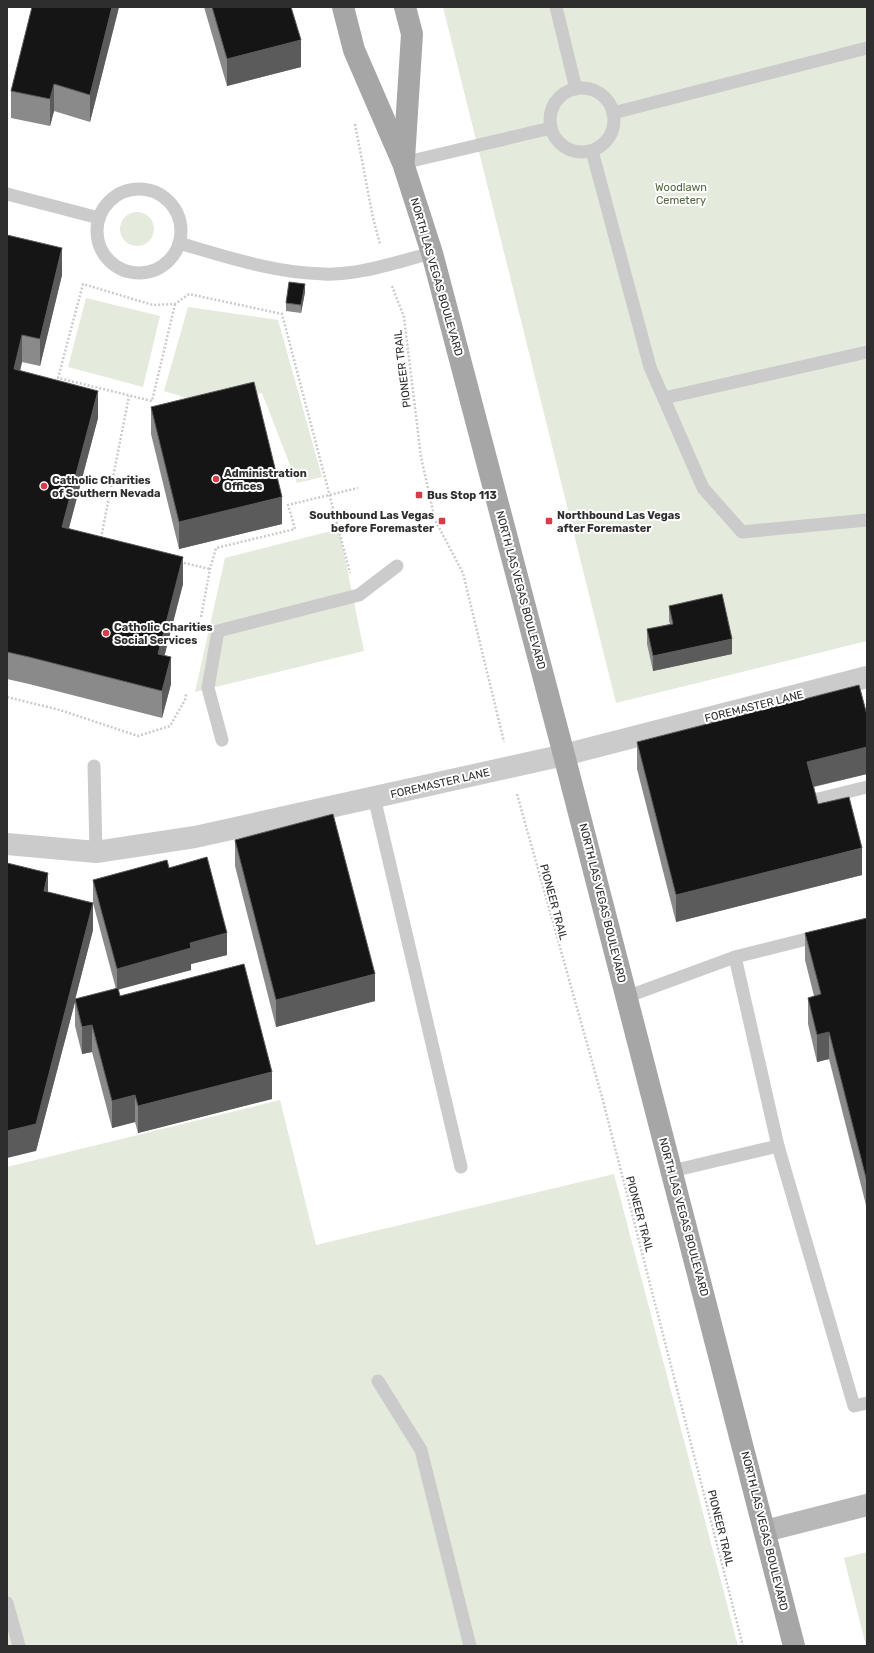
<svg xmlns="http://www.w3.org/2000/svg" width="874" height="1653" viewBox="0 0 874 1653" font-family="Rubik,sans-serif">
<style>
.green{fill:#e4eadc}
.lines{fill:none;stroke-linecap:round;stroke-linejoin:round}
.path{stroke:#cbcbcb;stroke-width:2.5;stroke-dasharray:2 2;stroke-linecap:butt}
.lane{stroke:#cbcbcb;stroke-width:13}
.street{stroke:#cbcbcb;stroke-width:22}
.secondary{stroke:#b8b8b8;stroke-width:22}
.primary{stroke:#a6a6a6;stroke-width:22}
.wall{fill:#8a8a8a;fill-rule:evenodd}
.shaded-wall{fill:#5b5b5b}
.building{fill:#151515;stroke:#5b5b5b}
.poi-dot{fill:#d93b49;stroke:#fff;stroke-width:1.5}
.labels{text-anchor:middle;stroke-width:4;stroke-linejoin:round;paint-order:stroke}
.park-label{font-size:11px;fill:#52663e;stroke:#fff}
.street-label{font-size:11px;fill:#2e2e2e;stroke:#fff}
.poi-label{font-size:11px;font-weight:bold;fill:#2e2e2e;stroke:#fff;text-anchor:start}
</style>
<rect width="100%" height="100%" fill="#fff"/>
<!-- green -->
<g class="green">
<polygon points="443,7 867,7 867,641 616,703"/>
<circle cx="137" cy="229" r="17"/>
<polygon points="86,298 160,316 143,387 68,367"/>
<polygon points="188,307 278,320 322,477 297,483 262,393 207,404 164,391"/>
<polygon points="339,529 364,651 195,692 225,558"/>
<polygon points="280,1100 316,1245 614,1174 738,1646 7,1646 7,1167"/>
<polygon points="867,1552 867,1646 866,1646 844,1558"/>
</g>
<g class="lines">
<!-- path -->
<g class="path">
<polyline points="355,124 373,218 380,244"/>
<polyline points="392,286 404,317 421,457 435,520 463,573 504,742"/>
<polyline points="175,304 152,401 58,378 83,284 153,305 175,304 189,294 282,314 350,573"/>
<polyline points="101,538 129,396"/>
<polyline points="180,562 210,569"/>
<polyline points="201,617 210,569 216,548 295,529 288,505 358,488"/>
<polyline points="7,697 60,710 138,736 170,726 185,700 186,694"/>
<polyline points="517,794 602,1097 743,1646"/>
</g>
<!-- lane -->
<g class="lane">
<polyline points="556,7 576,89"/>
<circle cx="582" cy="120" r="32"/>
<polyline points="613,113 867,48"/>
<polyline points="592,151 650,367 703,488 742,532 867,520"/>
<polyline points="403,163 551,128"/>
<circle cx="139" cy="231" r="42"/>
<polyline points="7,194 99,218"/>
<path d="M179 243C227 257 274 273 324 274 358 276 399 261 432 253"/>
<polyline points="664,398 867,352"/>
<polyline points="222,740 208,688 218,631 359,595 397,566"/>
<polyline points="94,766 96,852"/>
<polyline points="374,797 461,1167"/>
<polyline points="818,799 867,787"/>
<polyline points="626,997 735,957 823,935"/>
<polyline points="778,1146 854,1406 867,1403"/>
<polyline points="672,1171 778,1146 735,957"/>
<polyline points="378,1381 421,1450 470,1646"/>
<polyline points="7,1603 19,1646"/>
</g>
<!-- street -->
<polyline class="street" points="7,844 96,852 195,837 564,755 867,677"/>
<!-- secondary -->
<polyline class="secondary" points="765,1531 867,1505"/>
<!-- primary -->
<g class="primary">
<polyline points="343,7 354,50 403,163 432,253 564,755 794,1646"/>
<polyline points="404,159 412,34 405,7"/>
</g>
</g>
<!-- wall -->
<g class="wall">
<polygon points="119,7 90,122 54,111 50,126 11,118 11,91"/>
<polygon points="204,7 291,7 301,67 227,86"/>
<polygon points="7,235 62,275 40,366 22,362 20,371 98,418 69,528 183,584 164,656 171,684 162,718 29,684 7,679"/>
<polygon points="305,292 301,313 286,311 286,303"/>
<polygon points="151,407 282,524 179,549 151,434"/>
<polygon points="669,606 732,654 653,671 647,644 647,629 670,624 669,621"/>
<polygon points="867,715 867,774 814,787 818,804 862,875 676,922 637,769 637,742"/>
<polygon points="235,840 375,1001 276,1027 235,866"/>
<path d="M169 868 227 955 191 964V970L118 989 120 996 272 1099 138 1133 135 1122 112 1128 92 1052 82 1054 75 1026V1002L36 1151 48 892 93 903V880ZM93 903 116 989 75 999 93 930Z"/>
<polygon points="867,918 867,1209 829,1059 817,1062 808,1024 808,998 814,996 805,960 805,933"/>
</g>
<!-- shaded-wall -->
<g class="shaded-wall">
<polygon points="112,7 119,7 90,122 90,95"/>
<polygon points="301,40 301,67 227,86 227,59"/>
<polygon points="54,84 54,111 50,126 50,99"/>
<polygon points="62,248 62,275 40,366 40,339"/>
<polygon points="305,284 305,292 301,313 301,305"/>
<polygon points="22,335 22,362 14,396 14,369"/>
<polygon points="98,391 98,418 62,554 62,527"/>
<polygon points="282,497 282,524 179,549 179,522"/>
<polygon points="183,557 183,584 158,681 158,654"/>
<polygon points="732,639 732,654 653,671 653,656"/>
<polygon points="171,657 171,684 162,718 162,691"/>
<polygon points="867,747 867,774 807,788 807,762"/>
<polygon points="862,848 862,875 676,922 676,895"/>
<polygon points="48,873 48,900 44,891"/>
<polygon points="93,903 93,930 75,1000 75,999 75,1002 36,1151 7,1158 7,1131"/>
<polygon points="227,933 227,955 191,964 191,970 117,990 117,969 190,943"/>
<polygon points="375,974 375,1001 276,1027 276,1000"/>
<polygon points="92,1025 92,1052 82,1054 82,1027"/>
<polygon points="829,1032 829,1059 817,1062 817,1035"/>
<polygon points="272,1072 272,1099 138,1133 138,1106"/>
<polygon points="135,1095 135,1122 112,1128 112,1101"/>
</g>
<!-- building -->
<g class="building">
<polygon points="32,7 112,7 90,95 54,84 50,99 11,91"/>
<polygon points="212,7 291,7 301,40 227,59"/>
<polygon points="7,235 62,248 40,339 22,335 14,369 98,391 62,527 183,557 158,654 171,657 162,691 29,657 7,652"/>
<polygon points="289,282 305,284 301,305 286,303"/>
<polygon points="254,382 282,497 179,522 151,407"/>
<polygon points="722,594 732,639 653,656 647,629 673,624 669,606"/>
<polygon points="859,685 867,715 867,747 807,762 818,804 849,797 862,848 676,895 637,742"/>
<polygon points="333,814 375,974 276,1000 235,840"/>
<polygon points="207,857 227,933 190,943 191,948 117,969 93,880 167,860 169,868"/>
<polygon points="7,863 48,873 44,891 93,903 36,1124 7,1131"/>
<polygon points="867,918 867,1182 829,1032 817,1035 808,998 821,994 805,933"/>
<polygon points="244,964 272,1072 138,1106 135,1095 112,1101 92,1025 82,1027 75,999 118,988 120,996"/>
</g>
<!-- markers -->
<g class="poi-dot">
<circle cx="216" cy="479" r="4"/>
<circle cx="44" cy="486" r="4"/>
<rect x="415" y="491" width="8" height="8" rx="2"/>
<rect x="438" y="517" width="8" height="8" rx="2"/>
<rect x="545" y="517" width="8" height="8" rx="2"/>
<circle cx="106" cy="633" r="4"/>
</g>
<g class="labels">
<!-- park labels -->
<g class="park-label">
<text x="681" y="191">Woodlawn<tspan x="681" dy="13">Cemetery</tspan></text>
</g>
<!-- street labels -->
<g class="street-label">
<text transform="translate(437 277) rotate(74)" y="4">NORTH LAS VEGAS BOULEVARD</text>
<text transform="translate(402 369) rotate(-97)" y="4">PIONEER TRAIL</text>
<text transform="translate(521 590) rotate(75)" y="4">NORTH LAS VEGAS BOULEVARD</text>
<text transform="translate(754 706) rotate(-14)" y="4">FOREMASTER LANE</text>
<text transform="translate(440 783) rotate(-13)" y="4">FOREMASTER LANE</text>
<text transform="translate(554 902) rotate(75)" y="4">PIONEER TRAIL</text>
<text transform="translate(603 903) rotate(76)" y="4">NORTH LAS VEGAS BOULEVARD</text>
<text transform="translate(640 1214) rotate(75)" y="4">PIONEER TRAIL</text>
<text transform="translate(684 1217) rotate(75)" y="4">NORTH LAS VEGAS BOULEVARD</text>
<text transform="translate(721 1528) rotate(76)" y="4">PIONEER TRAIL</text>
<text transform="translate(765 1531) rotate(76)" y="4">NORTH LAS VEGAS BOULEVARD</text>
</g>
<!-- poi labels -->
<g class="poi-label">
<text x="224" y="477">Administration<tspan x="224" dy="13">Offices</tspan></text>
<text x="52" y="484">Catholic Charities<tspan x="52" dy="13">of Southern Nevada</tspan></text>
<text x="427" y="499">Bus Stop 113</text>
<text x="434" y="519" text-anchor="end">Southbound Las Vegas<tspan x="434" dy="13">before Foremaster</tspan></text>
<text x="557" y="519">Northbound Las Vegas<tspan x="557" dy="13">after Foremaster</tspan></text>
<text x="114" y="631">Catholic Charities<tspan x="114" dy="13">Social Services</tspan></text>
</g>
</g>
<!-- border -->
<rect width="874" height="1653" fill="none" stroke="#2e2e2e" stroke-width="16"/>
</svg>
